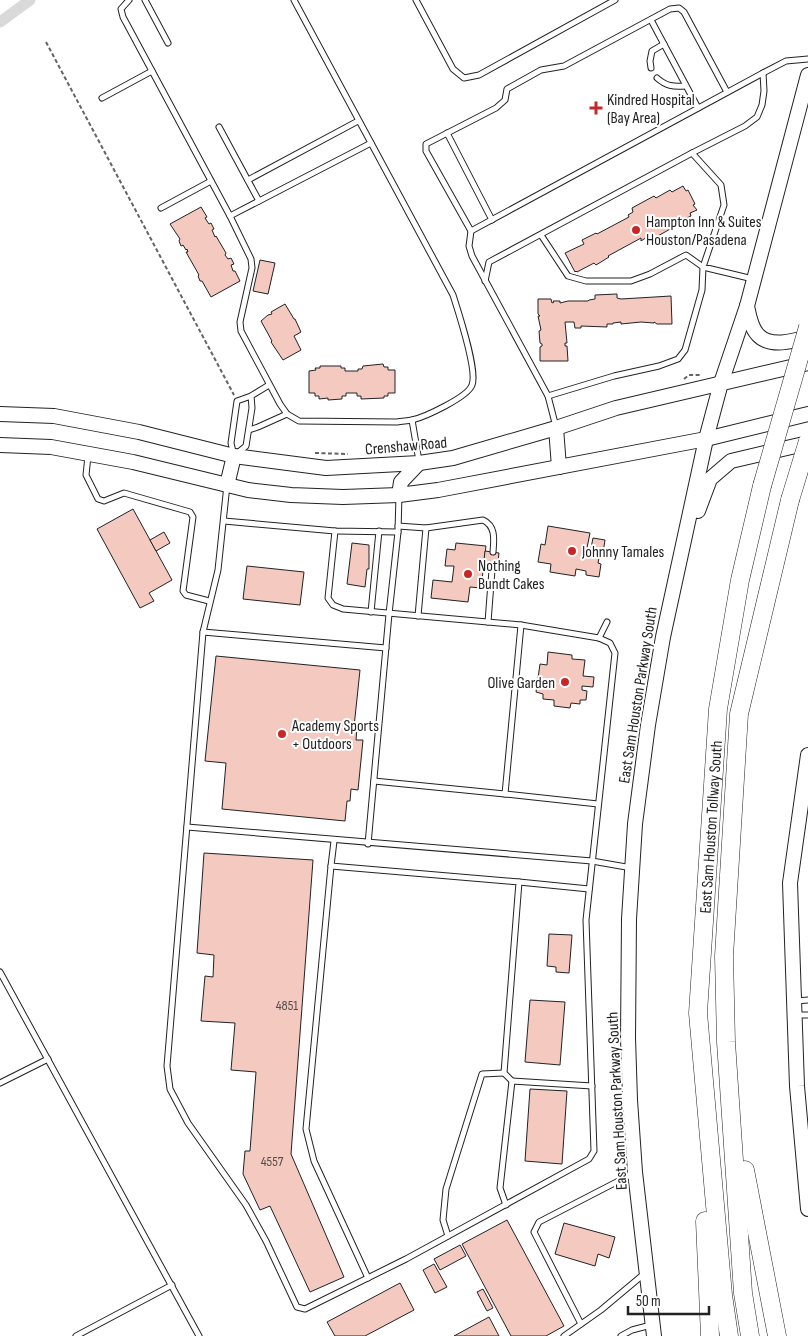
<svg xmlns="http://www.w3.org/2000/svg" width="808" height="1336" viewBox="0 0 808 1336" font-family="'Sofia Sans Condensed',sans-serif">
<style>
.lines{fill:none;stroke-linecap:round;stroke-linejoin:round}
.canal{stroke:#d9d9d9;stroke-width:11}
.building{fill:#f3c9c0;stroke:#222}
.service-casing{stroke:#222;stroke-width:7}
.secondary-casing{stroke:#222;stroke-width:16}
.motorway-casing{stroke:#222;stroke-width:19}
.path{stroke:#646464;stroke-width:2;stroke-dasharray:4 2.5;stroke-linecap:butt}
.service{stroke:#fff;stroke-width:5}
.secondary{stroke:#fff;stroke-width:14}
.motorway{stroke:#fff;stroke-width:18}
.motorway-bridge-casing{stroke:#222;stroke-width:19;stroke-linecap:butt}
.motorway-bridge{stroke:#fff;stroke-width:18}
.poi-dot{fill:#c62828;stroke:#fff;stroke-width:2}
.labels{text-anchor:middle;stroke-width:4;stroke-linejoin:round;paint-order:stroke}
.number-label{font-size:14px;fill:#564c4a}
.poi-label{font-size:16px;fill:#222;stroke:#fff;text-anchor:start}
.street-label{font-size:16px;fill:#222;stroke:#fff}
</style>
<rect width="100%" height="100%" fill="#fff"/>
<g class="lines">
<!-- canal -->
<polyline class="canal" points="0,22 30,0"/>
</g>
<!-- building -->
<g class="building">
<polygon points="683,186 686,191 688,190 695,204 693,205 697,210 690,213 691,216 670,226 672,228 649,241 647,237 641,241 641,238 608,256 609,257 596,265 594,263 577,272 576,271 575,272 565,253 584,244 582,240 596,233 597,234 629,217 628,215 633,212 632,208 654,196 656,198 670,190 672,192"/>
<polygon points="201,207 207,217 205,218 209,224 211,223 214,229 212,230 215,237 216,236 226,253 225,255 228,259 231,258 234,264 231,265 233,271 235,271 240,281 211,297 202,281 200,281 198,276 199,275 186,252 188,252 187,249 186,250 183,245 181,246 179,241 180,239 170,224"/>
<polygon points="260,260 275,263 268,294 253,291"/>
<polygon points="617,294 617,298 621,299 671,296 672,324 657,324 654,322 654,323 641,322 621,324 621,322 613,323 613,324 607,324 607,327 581,326 581,328 575,328 574,322 565,322 567,343 565,343 565,346 567,346 568,361 540,361 540,347 542,346 542,344 540,343 539,331 541,330 538,316 540,316 538,314 538,299 551,299 552,303 554,302 553,301 560,301 560,303 568,301 588,301 589,300 595,299 595,295"/>
<polygon points="285,304 294,319 295,319 301,332 294,336 301,350 283,360 271,342 272,341 261,321 268,315 272,314 271,312"/>
<polygon points="383,364 384,367 388,367 388,370 395,370 395,393 388,393 388,396 384,396 384,398 361,399 361,396 357,396 357,393 346,393 346,396 342,396 342,399 328,400 328,398 319,399 319,396 315,396 315,393 309,393 309,371 316,370 315,368 320,368 320,366 341,366 341,368 345,368 345,371 358,371 358,369 362,369 363,366"/>
<polygon points="133,509 172,580 149,593 154,601 140,608 97,529"/>
<polygon points="548,526 590,533 587,548 591,548 593,538 605,540 603,553 600,553 598,563 601,564 599,577 586,575 586,571 576,569 575,576 550,572 551,564 538,562 541,544 545,545"/>
<polygon points="164,532 170,543 156,551 150,540"/>
<polygon points="352,543 369,545 369,569 367,569 365,587 347,584"/>
<polygon points="456,543 486,546 481,588 470,587 468,602 431,598 433,580 452,582 454,566 445,566 447,549 455,550"/>
<polygon points="485,551 499,553 497,570 483,569"/>
<polygon points="247,566 304,572 300,605 243,599"/>
<polygon points="548,652 572,655 572,659 585,660 583,676 594,677 593,687 582,686 582,690 587,691 586,700 580,700 580,704 571,703 570,708 554,706 554,700 543,699 543,694 536,692 540,664 547,665"/>
<polygon points="216,656 360,670 354,727 357,728 356,740 363,740 358,790 351,789 350,801 347,801 345,821 222,809 226,763 205,761"/>
<polygon points="204,853 313,860 291,1154 344,1277 310,1292 270,1206 260,1210 243,1174 245,1151 250,1151 256,1072 231,1070 235,1023 201,1021 205,976 213,977 214,955 197,953"/>
<polygon points="549,934 572,935 569,973 556,972 556,967 547,966"/>
<polygon points="530,1000 565,1002 560,1065 525,1062"/>
<polygon points="530,1089 567,1091 562,1164 525,1161"/>
<polygon points="507,1220 564,1326 546,1336 511,1336 462,1244"/>
<polygon points="564,1223 615,1237 609,1258 598,1254 595,1266 555,1254"/>
<polygon points="460,1245 466,1256 440,1270 434,1259"/>
<polygon points="434,1264 447,1287 435,1293 423,1270"/>
<polygon points="400,1283 414,1310 365,1336 335,1336 327,1322"/>
<polygon points="483,1289 493,1308 487,1311 477,1292"/>
<polygon points="489,1317 499,1336 454,1336"/>
</g>
<g class="lines">
<!-- service casing -->
<g class="service-casing">
<g id="service">
<path d="M129 0 121 9 123 17 230 216 251 259 252 268 240 322 241 331 280 404 287 414 299 421 397 422C402 421 407 421 412 420 425 417 468 397 472 385 478 371 458 311 453 295L294 0"/>
<polyline points="145,0 168,43"/>
<polyline points="416,0 453,69 464,78 479,75 615,0"/>
<polyline points="651,20 698,108"/>
<polyline points="651,68 650,61 652,51 664,44"/>
<path d="M657 78C666 86 673 87 685 86"/>
<polyline points="102,98 152,71"/>
<polyline points="219,127 259,201"/>
<polyline points="447,133 492,220"/>
<polyline points="248,180 358,121"/>
<polyline points="161,208 211,181"/>
<polyline points="230,216 371,143"/>
<polyline points="471,231 426,151 426,144 496,108 505,100 507,89 541,70 564,66 670,9 679,8 684,12 727,92"/>
<polyline points="541,235 568,276 586,281 631,281 650,274 686,255 703,267 702,290 685,350 678,359 659,366 614,376 548,396"/>
<polyline points="753,279 703,267 724,205 721,185 692,153 745,126 757,117 762,105 764,91 763,73"/>
<polyline points="485,281 489,262 692,153"/>
<polyline points="251,396 252,408 246,446 234,456 231,443 237,401 251,396 269,385"/>
<polyline points="412,420 419,461"/>
<polyline points="556,427 548,396 472,256 469,246 471,231 763,73 786,61 808,59"/>
<polyline points="249,430 258,427 287,414"/>
<polyline points="88,456 86,475 98,499 104,501 124,493 190,512 193,517 183,591 186,595 209,601"/>
<polyline points="227,485 218,570 203,632 167,1066 170,1089 188,1123 246,1205 266,1241 297,1307 305,1309 406,1259 589,1159 594,1151 586,920 615,653 610,643 599,638 521,625 343,609 333,605 328,598 335,531"/>
<polyline points="224,521 335,531 398,532"/>
<path d="M398 526 426 528 483 520C496 526 494 540 493 552"/>
<polyline points="371,612 379,531"/>
<polyline points="418,616 426,528"/>
<polyline points="488,622 492,570"/>
<polyline points="203,632 386,648"/>
<polyline points="599,638 607,622"/>
<polyline points="374,781 505,794 521,625"/>
<polyline points="505,794 598,804"/>
<polyline points="187,827 592,861 632,868"/>
<polyline points="334,841 331,866 519,882 504,1073 512,1081"/>
<polyline points="368,844 389,614 398,532 399,495"/>
<polyline points="331,866 306,1129 314,1161 368,1278"/>
<polyline points="519,882 589,889"/>
<polyline points="0,972 199,1336"/>
<polyline points="796,1001 808,1000"/>
<polyline points="795,1015 808,1015"/>
<polyline points="0,1083 48,1059"/>
<polyline points="506,1205 500,1188 512,1081 592,1086"/>
<polyline points="448,1236 443,1220 446,1189 482,1074 504,1073"/>
<polyline points="581,1324 534,1232 539,1222 634,1173"/>
<polyline points="76,1336 172,1285"/>
<polyline points="564,1336 601,1310 644,1274"/>
<polyline points="621,1336 632,1330 651,1325"/>
</g>
</g>
<!-- secondary casing -->
<g class="secondary-casing">
<g id="secondary">
<path d="M747 306C749 316 751 328 758 335 770 348 794 341 808 337"/>
<polyline points="0,414 54,416 139,432 234,456 326,468 419,463 453,458 556,428 616,408 808,363"/>
<polyline points="556,428 559,467"/>
<polyline points="0,445 51,447 133,462 248,490 291,495 343,497 399,495 438,490 706,439 808,414"/>
<polyline points="227,485 234,456"/>
<polyline points="399,495 401,482 419,463"/>
<polyline points="698,511 710,479 731,461 808,443"/>
<polyline points="808,755 790,883 797,1086 808,1209"/>
<polyline points="654,1336 635,1172 630,1100 628,1038 629,919 635,824 648,725 663,637 706,439 721,383 747,306 808,75"/>
</g>
</g>
<!-- motorway casing -->
<g class="motorway-casing">
<g id="motorway">
<polyline points="745,1170 777,1336"/>
<polyline points="705,1221 710,1336"/>
<path id="s1" d="M729 1336 723 1295 698 1013 718 709 740 580 762 486"/>
<polyline points="750,1336 743,1293 726,1042 724,956 739,714 790,500"/>
</g>
</g>
<!-- path -->
<g class="path">
<polyline points="46,42 234,395"/>
<polyline points="684,379 689,375 700,375"/>
<polyline points="315,453 348,454"/>
</g>
<!-- service -->
<use href="#service" class="service"/>
<!-- secondary -->
<use href="#secondary" class="secondary"/>
<!-- motorway -->
<use href="#motorway" class="motorway"/>
<!-- motorway-bridge casing -->
<g class="motorway-bridge-casing">
<g id="motorway-bridge">
<polyline points="762,486 808,327"/>
<polyline points="790,500 808,441"/>
</g>
</g>
<!-- motorway-bridge -->
<use href="#motorway-bridge" class="motorway-bridge"/>
</g>
<!-- markers -->
<g class="poi-dot">
<path d="M593.5 100.5h5v5h5v5h-5v5h-5v-5h-5v-5h5z"/>
<circle cx="636" cy="230" r="5"/>
<circle cx="572" cy="551" r="5"/>
<circle cx="468" cy="574" r="5"/>
<circle cx="565" cy="682" r="5"/>
<circle cx="282" cy="734" r="5"/>
</g>
<g class="labels">
<!-- number labels -->
<g class="number-label">
<text x="287" y="1010">4851</text>
<text x="272" y="1166">4557</text>
</g>
<!-- poi labels -->
<g class="poi-label">
<text x="607" y="105">Kindred Hospital<tspan x="607" dy="18">(Bay Area)</tspan></text>
<text x="646" y="227">Hampton Inn &amp; Suites<tspan x="646" dy="18">Houston/Pasadena</tspan></text>
<text x="582" y="557">Johnny Tamales</text>
<text x="478" y="571">Nothing<tspan x="478" dy="18">Bundt Cakes</tspan></text>
<text x="555" y="688" text-anchor="end">Olive Garden</text>
<text x="292" y="731">Academy Sports<tspan x="292" dy="18">+ Outdoors</tspan></text>
</g>
<!-- street labels -->
<g class="street-label">
<text transform="translate(406 445) rotate(-5)" y="6">Crenshaw Road</text>
<text transform="translate(637 695) rotate(-81)" y="6">East Sam Houston Parkway South</text>
<text dy="6" stroke="none"><textPath href="#s1" startOffset="511">East Sam Houston Tollway South</textPath></text>
<text transform="translate(616 1101) rotate(-93)" y="6">East Sam Houston Parkway South</text>
</g>
</g>
<!-- scale -->
<path d="M628 1306v8h81v-8" fill="none" stroke="#222222" stroke-width="2.5"/>
<text x="636" y="1306" font-size="15" fill="#222222" stroke="#ffffff" stroke-width="4" paint-order="stroke">50 m</text>
</svg>
